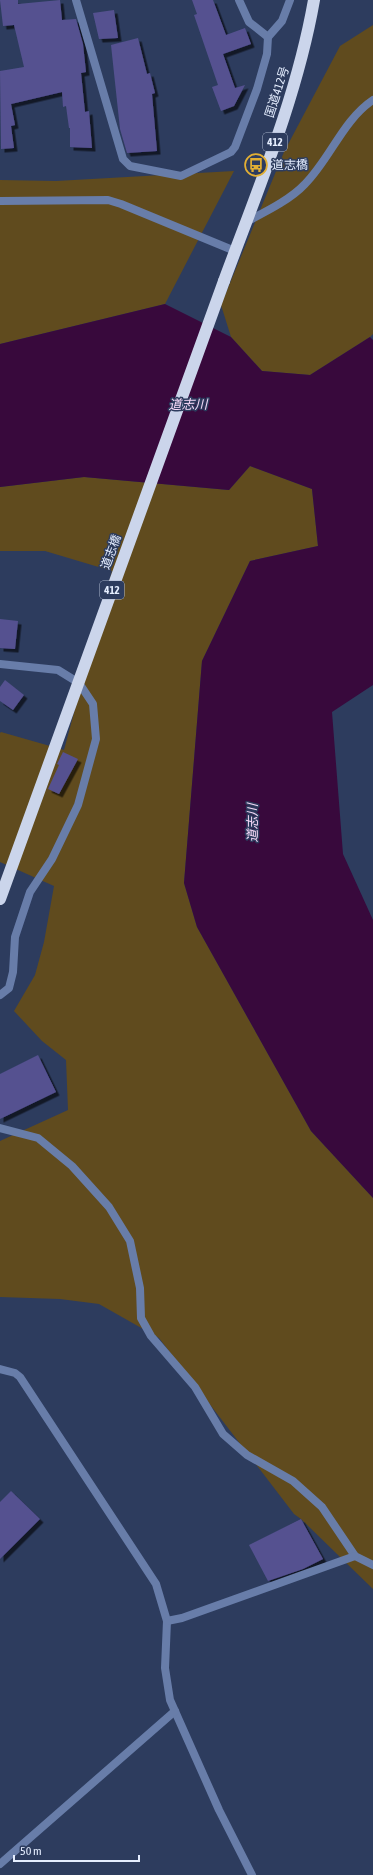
<svg xmlns="http://www.w3.org/2000/svg" width="373" height="1875" viewBox="0 0 373 1875" font-family="'Asap Condensed','Noto Sans JP',sans-serif">
<style>
.green{fill:#604b1e}
.water{fill:#38093c}
.building{fill:#555190;filter:url(#shadow)}
.lines{fill:none;stroke-linecap:round;stroke-linejoin:round}
.lane{stroke:#687da9;stroke-width:8}
.street{stroke:#687da9;stroke-width:8}
.highway{stroke:#cbd5eb;stroke-width:12}
.highway-bridge{stroke:#cbd5eb;stroke-width:12}
.labels{text-anchor:middle;stroke-width:3;stroke-linejoin:round;paint-order:stroke}
.shield{fill:#2d3c5e;stroke:#aeb9cf;stroke-width:1}
.shield-label{font-size:11px;font-weight:bold;fill:#e5eeff}
.street-label{font-size:12px;fill:#e5eeff;stroke:#2d3c5e}
.poi-label{font-size:12px;fill:#e5eeff;stroke:#2d3c5e;text-anchor:start}
.water-label{font-size:13px;font-style:italic;fill:#f7d9f8;stroke:#2d3c5e}
</style>
<defs>
<filter id="shadow"><feDropShadow dx="3.5" dy="3.5" stdDeviation="0" flood-color="#0009"/></filter>
</defs>
<rect width="100%" height="100%" fill="#2d3c5e"/>
<!-- green -->
<g class="green">
<polygon points="373,25 373,334 370,337 310,375 262,371 231,337 221,305 284,152 340,46"/>
<polygon points="234,171 165,304 0,344 0,180 56,181"/>
<polygon points="250,466 312,489 318,546 250,561 202,661 184,883 197,927 311,1131 373,1198 373,1589 301,1519 294,1514 159,1338 99,1304 60,1299 0,1297 0,1141 68,1110 66,1060 42,1041 14,1011 35,975 44,942 54,886 0,862 0,733 1,732 64,750 112,571 45,551 0,551 0,487 84,477 229,490"/>
</g>
<!-- water -->
<polygon class="water" points="165,304 231,337 262,371 310,375 370,337 373,340 373,685 332,712 343,854 373,920 373,1198 311,1131 197,927 184,883 202,661 250,561 318,546 312,489 250,466 229,490 84,477 0,487 0,344"/>
<!-- building -->
<g class="building">
<polygon points="0,0 18,0 18,4 60,0 62,20 76,19 83,44 86,72 81,73 85,112 89,111 92,148 70,147 70,128 69,128 66,106 63,107 62,92 11,104 15,125 11,126 14,148 1,149 0,71 24,67 14,25 3,26"/>
<polygon points="192,0 213,0 226,35 245,28 251,44 223,54 235,88 245,85 234,106 221,111 212,87 218,85 194,15 197,14"/>
<polygon points="114,10 118,38 99,39 93,13"/>
<polygon points="138,38 147,74 150,73 155,93 152,94 157,151 127,153 120,129 111,45"/>
<polygon points="0,619 18,621 15,649 0,648"/>
<polygon points="5,680 24,695 13,710 0,701 0,687"/>
<polygon points="63,752 78,759 59,794 48,789 59,765 57,764"/>
<polygon points="38,1055 56,1092 0,1119 0,1074"/>
<polygon points="11,1491 40,1519 0,1559 0,1502"/>
<polygon points="301,1519 323,1559 303,1569 268,1581 249,1545"/>
</g>
<g class="lines">
<!-- lane -->
<g class="lane">
<polyline points="76,0 123,159 130,166 181,176 231,152 235,147 257,89 267,54 268,37 282,21 290,0"/>
<polyline points="239,0 249,22 268,37"/>
</g>
<!-- street -->
<g class="street">
<polyline points="0,201 108,200 121,204 235,251"/>
<path d="M246 222C265 212 290 200 305 184 330 159 343 120 373 100"/>
<polyline points="0,664 58,670 79,683 93,704 96,739 78,805 52,859 30,892 15,937 13,972 9,988 0,995"/>
<polyline points="0,1128 38,1138 72,1166 109,1207 130,1241 140,1288 141,1318 151,1336 195,1387 223,1434 247,1455 293,1481 322,1507 355,1556 373,1565"/>
<polyline points="0,1369 15,1373 20,1377 156,1584 167,1621 165,1668 170,1700 219,1810 252,1875"/>
<polyline points="167,1621 182,1618 355,1556"/>
<polyline points="0,1864 175,1711"/>
</g>
<!-- highway -->
<path class="highway" d="M224 281C258 189 297 97 314 0"/>
<!-- highway-bridge -->
<polyline class="highway-bridge" points="0,899 224,281"/>
</g>
<!-- icons -->
<defs>
<g id="bus-ring" transform="scale(1.15)"><circle r="9.5" fill="#2d3c5e" stroke="#e2af34" stroke-width="1.5"/><path d="M-5-6H5V4H4V6H2V4H-2V6H-4V4H-5ZM-3.5-4V0h7V-4ZM-3.5 1.2v1.5H-2V1.2ZM2 1.2v1.5H3.5V1.2Z" fill="#e2af34"/></g>
</defs>
<g fill-rule="evenodd">
<use href="#bus-ring" x="256" y="165"/>
</g>
<g class="labels">
<!-- shield labels -->
<g class="shield">
<rect x="263" y="133" width="24" height="18" rx="3"/>
<rect x="100" y="581" width="24" height="18" rx="3"/>
</g>
<g class="shield-label">
<text x="275" y="146">412</text>
<text x="112" y="594">412</text>
</g>
<!-- street labels -->
<g class="street-label">
<text transform="translate(277 92) rotate(-72)" y="4">国道412号</text>
<text transform="translate(111 552) rotate(-70)" y="4">道志橋</text>
</g>
<!-- poi labels -->
<g class="poi-label">
<text x="272" y="169">道志橋</text>
</g>
<!-- water labels -->
<g class="water-label">
<text transform="translate(188 404) rotate(-1)" y="5">道志川</text>
<text transform="translate(252 823) rotate(-90)" y="5">道志川</text>
</g>
</g>
<!-- scale -->
<path d="M14 1855v6h125v-6" fill="none" stroke="#e5eeff" stroke-width="2"/>
<text x="20" y="1855" font-size="12" fill="#e5eeff" stroke="#2d3c5e" stroke-width="3" paint-order="stroke">50 m</text>
</svg>
